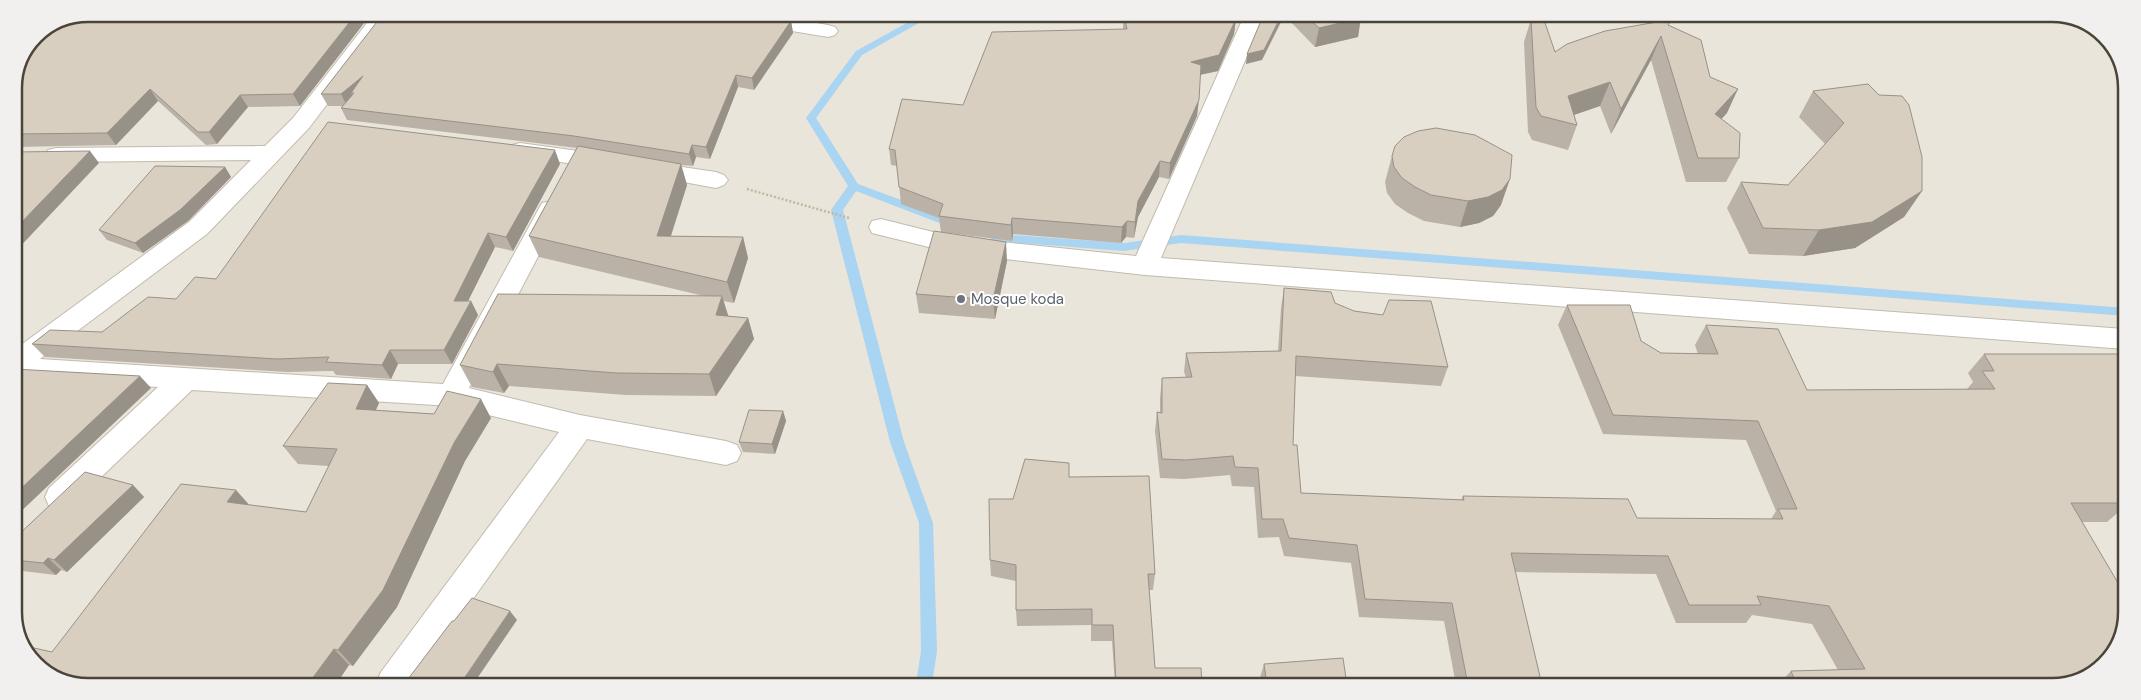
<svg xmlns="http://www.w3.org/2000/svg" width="2141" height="700" viewBox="0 0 2141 700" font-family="'DM Sans',sans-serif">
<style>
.residential{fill:#eae5da}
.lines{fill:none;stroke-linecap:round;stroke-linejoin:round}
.stream{fill:#a9d4f2;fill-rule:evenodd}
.minor-casing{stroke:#c2bbae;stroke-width:2}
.path{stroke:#c4b79f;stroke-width:2.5;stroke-dasharray:2 2;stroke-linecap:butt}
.minor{fill:#fff;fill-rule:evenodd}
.wall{fill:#bab2a6}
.shaded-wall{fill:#979187}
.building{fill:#d8cfc1;stroke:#979187}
.worship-dot{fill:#6b7280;stroke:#fff;stroke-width:2}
.labels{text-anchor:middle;stroke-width:4;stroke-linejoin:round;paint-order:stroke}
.worship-label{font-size:15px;fill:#5b616d;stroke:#fff;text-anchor:start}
.rim{fill:none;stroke:#4b4439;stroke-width:2.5}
</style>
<rect width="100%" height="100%" fill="#f6f3ec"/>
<!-- residential -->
<polygon class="residential" points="88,14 2077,18 2112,43 2127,83 2123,636 2053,686 64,682 29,657 14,617 14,83 36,35"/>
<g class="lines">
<!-- stream -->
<g class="stream">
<polygon points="921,15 933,15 862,55 816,118 858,184 958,221 960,224 958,227 950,227 856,191 843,210 904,442 933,523 937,651 932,684 916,684 921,651 919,523 890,442 831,210 848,186 806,118 856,51"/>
<polygon points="997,234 1124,243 1181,235 2126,308 2126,316 1181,243 1124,251 993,241 991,238"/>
</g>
<!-- minor casing -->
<g class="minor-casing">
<g id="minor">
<polygon points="374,14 395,14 309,128 207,234 40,359 443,384 542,203 551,201 560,203 563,209 469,388 580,415 726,441 737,445 741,453 737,461 726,465 587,439 413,683 376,683 381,672 559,432 451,406 192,390 71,506 60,510 49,506 45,497 49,488 158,387 14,378 14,350 189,222 251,160 56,162 48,160 44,155 48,150 56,148 265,146 293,118"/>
<polygon points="723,15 770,15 828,25 835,27 838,31 835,35 828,37 733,21 726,19"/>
<polygon points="1244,16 1264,16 1161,258 2125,329 2125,349 1145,275 953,253 872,233 869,227 872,221 881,219 953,237 1136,256"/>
<polygon points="520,143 608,155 616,157 620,162 616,167 608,169 512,155 508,150 512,145"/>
<polygon points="648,162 716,172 724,175 728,180 724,185 716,188 640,174 636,169 640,164"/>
</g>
</g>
<!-- path -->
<polyline class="path" points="747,189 849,218"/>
<!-- minor -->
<use href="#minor" class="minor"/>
</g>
<!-- wall -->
<g class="wall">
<polygon points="88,14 371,14 300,106 248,107 217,144 206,145 158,101 116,145 14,147 14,83"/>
<polygon points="782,15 806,15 803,19"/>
<polygon points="734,16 791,21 793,33 754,90 738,87 710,159 696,157 693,166 681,165 687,185 671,236 743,237 748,258 734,303 723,301 728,316 748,318 754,339 716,396 626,395 509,386 504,393 472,387 460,365 704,296 539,257 529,236 577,148 347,120 341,108 343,106 328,106 321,94"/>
<polygon points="1123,16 1152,16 1153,19 1162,21 1236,19 1234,34 1218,71 1200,75 1197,116 1169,179 1159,177 1138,217 1134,238 1126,237 1121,243 1013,234 1012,241 941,232 939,218 901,204 897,166 891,165 889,149 1123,29"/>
<polygon points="1165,16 1229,16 1228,18 1164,21"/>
<polygon points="1285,16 1360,16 1358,37 1315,47"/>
<polygon points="1531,19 1555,52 1655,22 1656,20 1668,25 1710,77 1727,113 1721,119 1739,158 1726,182 1686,182 1651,60 1611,134 1600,106 1574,115 1577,125 1568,150 1532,140 1528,132 1524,42"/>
<polygon points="1813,91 1922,191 1904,217 1855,248 1803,256 1749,254 1727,208 1741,182 1788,185 1825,144 1799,117"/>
<polygon points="1392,156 1501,205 1493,216 1479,223 1460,227 1424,221 1408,213 1395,204 1387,193 1385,182"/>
<polygon points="560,164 513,251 495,247 468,301 471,301 478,315 452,364 398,364 391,379 336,375 333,371 287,372 45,357 32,344 102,332 176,299 216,279"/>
<polygon points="225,167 231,177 188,221 143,253 107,240 99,230"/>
<polygon points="1007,261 995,319 919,313 916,294"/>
<polygon points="1284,288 1335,303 1448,367 1441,386 1295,376 1293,445 1301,493 1461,500 1463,496 1637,518 1771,519 1776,511 1746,440 1603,434 1558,325 1567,305 1641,341 1661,353 1698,354 1695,345 1706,325 1807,390 1967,389 1973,382 1968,373 1984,354 2125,354 2124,509 2122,509 2107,522 2082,522 2121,588 2124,592 2123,636 2053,686 1777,686 1791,671 1838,670 1812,624 1752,615 1746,623 1676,623 1656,574 1515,572 1542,685 1456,685 1444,621 1359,617 1351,563 1284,556 1279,537 1258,538 1254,487 1232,486 1230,475 1184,479 1160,478 1155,431 1157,412 1160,412 1160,398 1162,378 1186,377 1184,372 1186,353 1278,351 1281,308"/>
<polygon points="367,385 379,403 376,410 491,418 465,461 397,607 353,666 349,665 337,683 64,682 52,652 249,505 306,512 329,466 298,464 283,446"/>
<polygon points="783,411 786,421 775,454 743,452 739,442"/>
<polygon points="1069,477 1155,574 1153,590 1149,590 1155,668 1202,685 1115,684 1112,641 1091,641 1091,625 1017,626 1016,610 1016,581 991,576 990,560 1013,499"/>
<polygon points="133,485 144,497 67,572 61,570 56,575 14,570 14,539"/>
<polygon points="1264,664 1347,685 1260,685 1259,681"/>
</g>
<!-- shaded-wall -->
<g class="shaded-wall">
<polygon points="356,14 371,14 300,106 293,94"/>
<polygon points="1281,16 1284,16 1262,60 1246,64 1247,54"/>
<polygon points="1361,18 1358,37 1315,47 1319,28"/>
<polygon points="1236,19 1234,34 1218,71 1189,77 1191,62"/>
<polygon points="791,21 793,33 754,90 752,78"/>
<polygon points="1661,36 1651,60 1611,134 1621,109"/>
<polygon points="736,75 738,87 710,159 706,147"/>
<polygon points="363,76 351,93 354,100 347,106 341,94"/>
<polygon points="1610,82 1600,106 1559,120 1568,96"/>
<polygon points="150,89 158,101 116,145 107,133"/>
<polygon points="1738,89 1727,113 1703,139 1715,114"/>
<polygon points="240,95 248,107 217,144 209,132"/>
<polygon points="1199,100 1197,116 1169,179 1170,163"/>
<polygon points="692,145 696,157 693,166 689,154"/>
<polygon points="555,150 560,164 513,251 506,237"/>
<polygon points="90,151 99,163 14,253 14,230"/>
<polygon points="1160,161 1159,177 1138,217 1134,238 1135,222 1138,201"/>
<polygon points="681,164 687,185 664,257 657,236"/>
<polygon points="225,167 231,177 188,221 143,253 135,243"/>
<polygon points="1510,179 1501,205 1493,216 1479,223 1460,227 1468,201"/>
<polygon points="1922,191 1904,217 1855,248 1803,256 1819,230"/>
<polygon points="1012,218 1013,234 1012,241 1011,225"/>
<polygon points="1127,221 1126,237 1121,243 1122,227"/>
<polygon points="488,233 495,247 461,315 454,301"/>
<polygon points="743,237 748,258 734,303 727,282"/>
<polygon points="1006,242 1007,261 995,319 993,300"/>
<polygon points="722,296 729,318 716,315"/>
<polygon points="471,301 478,315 452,364 444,350"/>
<polygon points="748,318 754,339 716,396 709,374"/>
<polygon points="14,336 21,343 14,348"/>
<polygon points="390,350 398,364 391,379 382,365"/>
<polygon points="497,364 509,386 504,393 493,372"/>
<polygon points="140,376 151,388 14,518 14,495"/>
<polygon points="367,385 379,403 368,427 356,409"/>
<polygon points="481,399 491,418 465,461 397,607 353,666 338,650 454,443"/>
<polygon points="783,411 786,421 775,454 772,444"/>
<polygon points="133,485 144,497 67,572 54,560"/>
<polygon points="236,490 252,508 227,502"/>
<polygon points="48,558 61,570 56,575 43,563"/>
<polygon points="510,611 517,620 474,683 461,683"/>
<polygon points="334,649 349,665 337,683 309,683"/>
</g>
<!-- building -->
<g class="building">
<polygon points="88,14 356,14 293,94 240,95 209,132 198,132 150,89 107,133 14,134 14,83 36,35"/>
<polygon points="383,14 726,15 734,16 734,15 754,15 791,21 752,78 736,75 706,147 692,145 689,154 574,136 341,108 354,93 351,93 363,76 341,94 321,94"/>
<polygon points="1124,16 1151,16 1153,19 1162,21 1236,19 1219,55 1191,62 1201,65 1199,100 1170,163 1160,161 1138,201 1135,222 1127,221 1122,227 1012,218 1011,225 939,216 943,204 899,187 895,150 889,149 902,99 963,105 992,32 1127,29"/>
<polygon points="1263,16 1281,16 1264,50 1247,54"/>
<polygon points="1306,16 1360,16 1361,18 1319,28"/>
<polygon points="1543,17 1555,52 1567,44 1605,31 1657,22 1656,20 1660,22 1671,20 1668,25 1701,40 1710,77 1738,89 1715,114 1740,133 1739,158 1698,158 1661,36 1621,109 1610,82 1568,96 1577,125 1541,116 1536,107 1531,19"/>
<polygon points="1868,84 1879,95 1902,96 1909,105 1922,157 1922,191 1872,222 1819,230 1763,228 1741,182 1788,185 1844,123 1813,91"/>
<polygon points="328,122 555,150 506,237 488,233 454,301 471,301 444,350 390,350 382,365 326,362 329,357 277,359 32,344 50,330 102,332 148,297 176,299 195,277 216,279"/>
<polygon points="1436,128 1475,135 1512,155 1510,179 1502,190 1488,197 1468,201 1431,195 1415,187 1402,178 1394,167 1392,156 1395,146 1404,137 1418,131"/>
<polygon points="578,146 681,164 657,236 743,237 727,282 529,236"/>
<polygon points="90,151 14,230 14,152"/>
<polygon points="155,166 225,167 180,210 135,243 99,230"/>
<polygon points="934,231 1006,242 993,300 916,294"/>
<polygon points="1284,288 1331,292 1335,303 1354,311 1383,315 1389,300 1431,301 1448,367 1296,356 1293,445 1297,445 1301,493 1464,500 1463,496 1628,499 1637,518 1783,519 1778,509 1797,509 1758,421 1613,415 1567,305 1630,305 1641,341 1661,353 1718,354 1706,325 1778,329 1807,390 1995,389 1982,371 1994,371 1984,354 2125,354 2124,490 2118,490 2124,498 2124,503 2071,503 2121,588 2124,592 2123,622 2120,622 2123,627 2123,636 2098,671 2053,686 1797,686 1791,671 1865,669 1829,606 1757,596 1761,605 1689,605 1668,556 1511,553 1542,685 1468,685 1452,603 1365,599 1357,545 1289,538 1283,519 1262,519 1258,468 1235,467 1233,456 1186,460 1162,459 1157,412 1162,413 1162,378 1192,377 1186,353 1281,351"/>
<polygon points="498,294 722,296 716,315 748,318 709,374 617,373 497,364 493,372 460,365"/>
<polygon points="14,369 140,376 14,495"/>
<polygon points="328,383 367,385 356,409 434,414 447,391 481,399 454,443 383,590 338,650 334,649 309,683 64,682 29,657 25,646 52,652 181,484 236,490 227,502 306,512 337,449 283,446"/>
<polygon points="749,410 783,411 772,444 739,442"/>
<polygon points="1025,459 1069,463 1069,477 1149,476 1155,574 1148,574 1155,668 1201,668 1202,685 1116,684 1113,625 1092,625 1092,609 1016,610 1016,565 990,560 989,499 1013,499"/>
<polygon points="85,472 133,485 54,560 48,558 43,563 14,560 14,539"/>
<polygon points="472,598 510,611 461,683 405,683 452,621 454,621"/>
<polygon points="1343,658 1347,685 1267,685 1264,664"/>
</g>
<!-- markers -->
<circle class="worship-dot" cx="961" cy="299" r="5"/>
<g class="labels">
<!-- worship labels -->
<g class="worship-label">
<text x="971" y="304">Mosque koda</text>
</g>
</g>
<!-- crop -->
<path d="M0 0H2141V700H0ZM88 22H2052A66 66 0 0 1 2118 88V612A66 66 0 0 1 2052 678H88A66 66 0 0 1 22 612V88A66 66 0 0 1 88 22Z" fill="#f1f0ef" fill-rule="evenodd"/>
<path class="rim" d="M88 22H2052A66 66 0 0 1 2118 88V612A66 66 0 0 1 2052 678H88A66 66 0 0 1 22 612V88A66 66 0 0 1 88 22Z"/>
</svg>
